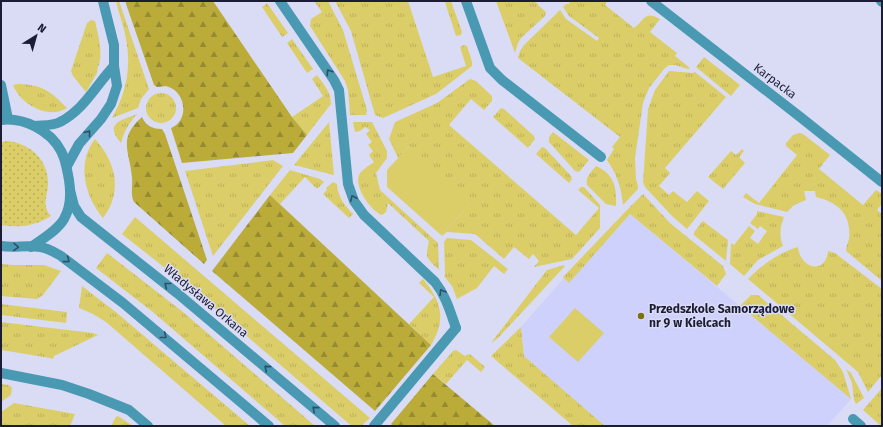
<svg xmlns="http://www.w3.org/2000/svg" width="883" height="427" viewBox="0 0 883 427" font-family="'Fira Sans',sans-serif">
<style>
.built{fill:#ced1fb}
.grass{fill:url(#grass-tufts)}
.forest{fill:url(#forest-firs)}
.park{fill:#dbce68}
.garden{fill:url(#garden-dots)}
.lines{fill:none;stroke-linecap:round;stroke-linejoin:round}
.service{stroke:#4a99b3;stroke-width:10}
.minor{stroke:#4a99b3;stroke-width:10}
.tertiary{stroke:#4a99b3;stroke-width:10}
.oneway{stroke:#2e4f67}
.poi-dot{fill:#7c7111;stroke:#dadcf6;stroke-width:1.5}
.labels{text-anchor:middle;stroke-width:3;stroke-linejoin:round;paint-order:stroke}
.street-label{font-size:12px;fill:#1c1d34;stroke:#dadcf6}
.poi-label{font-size:12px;font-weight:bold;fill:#1c1d34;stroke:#dadcf6;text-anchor:start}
</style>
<defs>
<pattern id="grass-tufts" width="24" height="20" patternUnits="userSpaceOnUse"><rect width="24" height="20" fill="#dbce68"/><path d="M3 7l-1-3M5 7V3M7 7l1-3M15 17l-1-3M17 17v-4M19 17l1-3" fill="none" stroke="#bbb05b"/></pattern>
<pattern id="forest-firs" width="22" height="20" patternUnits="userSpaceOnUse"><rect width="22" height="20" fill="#bbac3a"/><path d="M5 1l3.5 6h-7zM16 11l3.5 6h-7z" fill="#978b32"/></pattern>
<pattern id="garden-dots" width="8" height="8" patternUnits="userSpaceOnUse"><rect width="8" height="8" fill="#dbce68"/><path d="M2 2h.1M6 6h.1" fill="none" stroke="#bbb05b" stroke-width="1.8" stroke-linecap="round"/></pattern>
</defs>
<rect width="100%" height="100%" fill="#dadcf6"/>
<!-- built -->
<polygon class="built" points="630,214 851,399 827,426 605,426 524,356 521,327 564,278 569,282"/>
<!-- grass -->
<g class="grass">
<path d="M116 1H119L149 89 141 99 138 108 112 118C127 92 132 65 125 34 123 23 118 12 116 1Z"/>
<polygon points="314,1 328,1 343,30 367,110 366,115 350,115 348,90 345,81 310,26 311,19 322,12"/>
<polygon points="335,1 408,1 433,77 466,66 460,47 464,45 467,46 472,62 472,66 436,94 383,118 375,115 351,31"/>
<polygon points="447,1 451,1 462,32 461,35 456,36 445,2"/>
<polygon points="496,1 535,1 539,6 546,12 545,16 521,38 518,43 515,53"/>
<path d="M570 1H607L605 5 634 28C645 20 644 10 660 19L650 32 677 53 675 56 690 68 688 69 675 65H669L664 69 649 88 643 103 635 158 636 179 638 186V189L623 205C621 186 617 175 607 160L614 149 612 147 620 137 518 58 520 51 524 45 560 10 566 19 597 41 599 38 569 16 563 7 566 4H569Z"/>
<polygon points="267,3 288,33 282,37 262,7"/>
<path d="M91 20 95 21C98 35 103 51 99 65L98 66 97 73 86 92 73 76 71 71 87 23Z"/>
<polygon points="292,39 313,69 307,73 287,43"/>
<polygon points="704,57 740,85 731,96 696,67"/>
<polygon points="669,71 693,73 695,72 726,97 665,168 670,173 659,186 669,195 673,191 687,202 697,191 709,201 687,229 672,216 645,187 643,182 648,109 655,90"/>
<path d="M317 75C324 85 331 92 331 104L307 135 292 117 323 96 312 79Z"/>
<polygon points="470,79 476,81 492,96 492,101 484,110 471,99 449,125 576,235 599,208 578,190 581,187 584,187 600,205 600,228 572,259 534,267 539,261 533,254 529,259 514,247 504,259 475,234 447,232 442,236 441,235 464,211 409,146 398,158 389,139 395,122 437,103"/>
<path d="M19 84C43 85 50 91 67 108 48 120 20 104 13 85Z"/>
<circle cx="161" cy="108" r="15"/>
<polygon points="501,108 504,109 534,136 535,139 528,148 493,117"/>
<path d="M137 114C129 123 124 131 121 143 104 123 120 121 137 114Z"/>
<polygon points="329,122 334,175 294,165"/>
<path d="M353 122H372L387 151V158L376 173 380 190 438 243 439 270C426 257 425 259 429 241L388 203 386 212 382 215C371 211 354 187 359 175 361 170 369 166 374 162L369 155 373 151 368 145 372 142 366 134 370 130 365 127 360 131 355 132Z"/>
<polygon points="553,132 589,160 579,172 575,171 549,142 549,137"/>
<path d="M799 133 803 134 830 155 819 169 863 205 876 190 882 194V204L877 210 882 214V281L846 251C846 247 848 243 849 239 852 215 838 202 816 197L815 191H804L806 200 794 205 787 212 755 204 743 197 746 193 759 203 797 155 786 146V143L793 135Z"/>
<path d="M95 139C116 162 123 192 103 218 85 197 76 163 95 139Z"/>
<polygon points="542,147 545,148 571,176 572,179 569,183 536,154"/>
<polygon points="742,149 744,151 739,157 745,163 723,189 708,177 731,151 736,155"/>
<polygon points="273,160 283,166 213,256 185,171"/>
<path d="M596 166C614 174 617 187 616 206L606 204 587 185C585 177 591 172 596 166Z"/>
<polygon points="290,170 320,179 324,182 317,189 305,177 280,204 270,195"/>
<path d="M333 182 337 184C338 197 344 205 353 214L349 218 323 194 327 190 326 188Z"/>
<polygon points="643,194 670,223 723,266 726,274 717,286 630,214 569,283 563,277 626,211"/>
<path d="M757 211 784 217C780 227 779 236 783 246L758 260 744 276 730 264 731 243 734 245 749 226 755 231 750 238 758 244 767 231 760 226 758 229 750 223 757 214Z"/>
<polygon points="135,217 370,418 361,426 352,426 348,423 198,294 122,234"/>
<polygon points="703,221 728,240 726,261 694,235 694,232 702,222"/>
<polygon points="447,238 471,240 508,269 504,274 494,266 477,288 457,299 452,286 444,276 445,274 444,242"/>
<path d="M798 247C800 268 825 276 828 251L835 253 882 289V375L868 392 858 372 748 279C762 265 778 253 798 247Z"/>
<polygon points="107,253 183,312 315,426 285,426 154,313 96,268"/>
<polygon points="1,264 14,265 44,265 61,271 43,295 37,299 1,296"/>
<polygon points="564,265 564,267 497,339 491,343 547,270"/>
<path d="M423 279C441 300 447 320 431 345L409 324 434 297 419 283Z"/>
<polygon points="82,286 117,313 250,426 226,426 106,322 93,314 79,308"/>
<polygon points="751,295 758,295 835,360 843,372 851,399 740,306"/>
<polygon points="1,304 67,312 66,323 1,315"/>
<polygon points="1,322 93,333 98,335 54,356 53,359 50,358 1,350"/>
<polygon points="521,327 524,356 605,426 573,426 491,356"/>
<polygon points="456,350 465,356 468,354 471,355 485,367 481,372 467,360 446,384 433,374 453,351"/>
<polygon points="846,369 851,373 864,398 856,404 854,400 852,383"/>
<polygon points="1,384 9,385 12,388 11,395 1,402"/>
<polygon points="882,388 882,426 881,426 863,410"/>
<polygon points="14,403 75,414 70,426 1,426 1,412"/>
<polygon points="118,416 133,426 111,426 116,417"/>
</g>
<!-- forest -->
<g class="forest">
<path d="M125 1H213L292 117 307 135 293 153 182 163 171 128C190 120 186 91 166 86 164 86 160 87 157 87L154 85Z"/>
<path d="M142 117C146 126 153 129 162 129L165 134 207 260 204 264 134 202C130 195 133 186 132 178 130 151 117 139 142 117Z"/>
<polygon points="270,195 431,345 375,411 212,271"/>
<polygon points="433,374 495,426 393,426 391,424"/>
</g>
<!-- park -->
<g class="park">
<polygon points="409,146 464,196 464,211 441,235 387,187 387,170"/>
<polygon points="575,308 604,333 578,362 549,337"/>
</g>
<!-- garden -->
<path class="garden" d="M8 141C31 144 48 160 48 183 48 196 41 205 51 216 35 226 19 228 1 225V142Z"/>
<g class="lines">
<!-- service -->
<g class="service">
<path d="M280 1 334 80 339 90 348 184 354 201 364 215 435 282C446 296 450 311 456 328"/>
<polyline points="466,1 490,68 502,80 601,157"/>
<polyline points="1,373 62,385 89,394 129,410 148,426"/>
</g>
<!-- minor -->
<g class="minor">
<polyline points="651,1 799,116 882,182"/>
<polyline points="881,1 882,2"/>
<polyline points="1,85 8,119"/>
<path d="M35 126C42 125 53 126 60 122 84 110 96 85 114 66"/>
<polyline points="67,166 79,144 101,119 111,104 117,86 114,66 114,45 103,1"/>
<polyline points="853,419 861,426"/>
<polyline points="374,426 456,328"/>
</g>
<!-- tertiary -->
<g class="tertiary">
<path d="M1 120C23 117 50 130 61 151 66 160 67 170 69 180 71 193 71 207 64 219 57 231 42 239 31 247"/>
<polyline points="70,190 74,206 81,217 177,293 335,426"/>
<path d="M1 246C14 248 27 245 40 247 48 248 54 252 61 256L123 303 269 426"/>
</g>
</g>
<!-- one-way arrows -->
<defs><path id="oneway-chevron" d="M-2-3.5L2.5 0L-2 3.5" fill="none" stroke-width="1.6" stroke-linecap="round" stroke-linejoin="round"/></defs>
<g class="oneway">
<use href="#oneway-chevron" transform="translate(329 72) rotate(-124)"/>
<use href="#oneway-chevron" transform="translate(88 133) rotate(-52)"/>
<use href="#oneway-chevron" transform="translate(353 198) rotate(-115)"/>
<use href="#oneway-chevron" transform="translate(16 247) rotate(1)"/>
<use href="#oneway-chevron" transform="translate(67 260) rotate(37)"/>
<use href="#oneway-chevron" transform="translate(167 285) rotate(-142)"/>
<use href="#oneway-chevron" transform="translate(442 292) rotate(-121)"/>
<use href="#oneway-chevron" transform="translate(164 336) rotate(39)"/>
<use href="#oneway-chevron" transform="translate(267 368) rotate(-140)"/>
<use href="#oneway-chevron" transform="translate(315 409) rotate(-139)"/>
</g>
<!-- markers -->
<circle class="poi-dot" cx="641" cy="316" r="4"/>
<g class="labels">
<!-- street labels -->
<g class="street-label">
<text transform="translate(775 81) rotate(37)" y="4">Karpacka</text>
<text transform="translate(206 301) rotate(40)" y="4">Władysława Orkana</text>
</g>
<!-- poi labels -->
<g class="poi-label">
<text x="649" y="313">Przedszkole Samorządowe<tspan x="649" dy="14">nr 9 w Kielcach</tspan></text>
</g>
</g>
<!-- border -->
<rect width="883" height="427" fill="none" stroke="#1c1d34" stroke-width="4"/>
<!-- north arrow -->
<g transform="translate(36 36) rotate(37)" stroke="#dadcf6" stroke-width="3" paint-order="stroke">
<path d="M0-3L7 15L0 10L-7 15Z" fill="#1c1d34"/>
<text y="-6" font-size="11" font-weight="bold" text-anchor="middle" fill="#1c1d34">N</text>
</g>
</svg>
